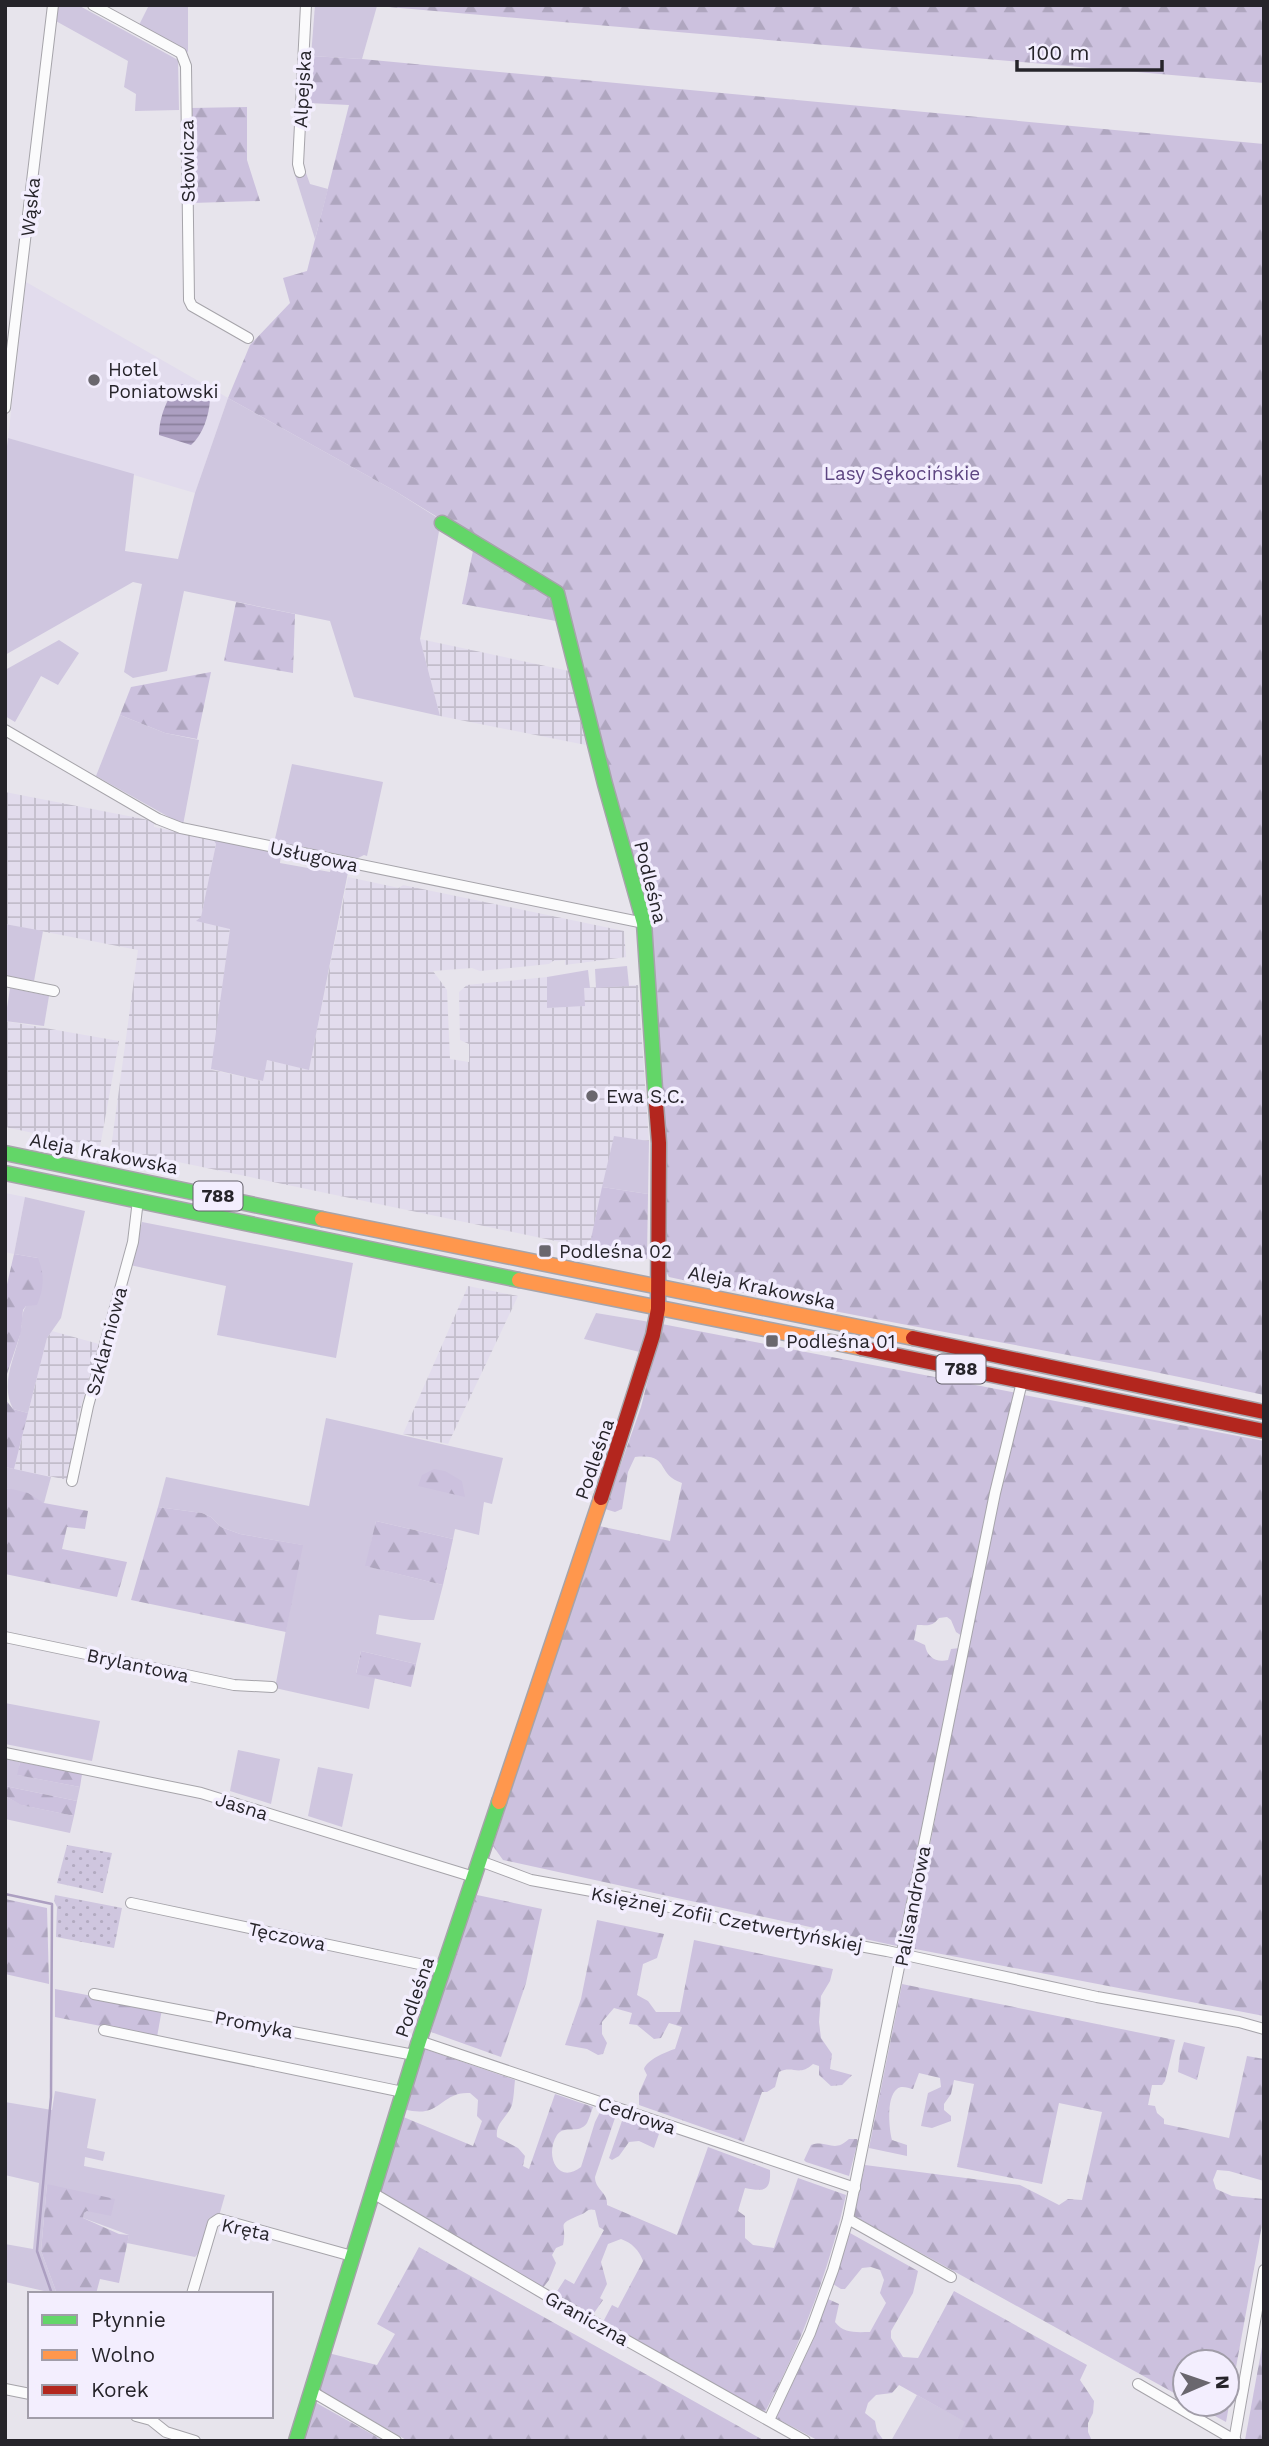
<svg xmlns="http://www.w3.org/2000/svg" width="1269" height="2446" viewBox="0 0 1269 2446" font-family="'Work Sans',sans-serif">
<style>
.built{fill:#e2dced}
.industrial{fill:url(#industrial-grid)}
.grass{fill:#cfc6df}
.forest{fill:url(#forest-firs)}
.park{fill:url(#park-dots)}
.water{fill:url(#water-rules)}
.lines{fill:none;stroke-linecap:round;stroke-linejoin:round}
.stream{stroke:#ac9fc1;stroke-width:2.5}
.street-casing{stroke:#a6a4aa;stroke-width:12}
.fast-casing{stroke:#a6a4aa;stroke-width:17}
.slow-casing{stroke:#a6a4aa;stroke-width:17}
.jam-casing{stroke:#a6a4aa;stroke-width:17}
.street{stroke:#fbfbfc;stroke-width:10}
.fast{stroke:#63d668;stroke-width:14}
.slow{stroke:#ff974d;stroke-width:14}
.jam{stroke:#b3261e;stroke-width:14}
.poi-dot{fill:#6a676e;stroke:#f3eefe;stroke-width:2.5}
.labels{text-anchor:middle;stroke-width:7;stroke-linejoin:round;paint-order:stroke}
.shield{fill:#f3eefe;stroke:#64616a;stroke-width:2}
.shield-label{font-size:18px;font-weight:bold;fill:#26242a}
.street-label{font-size:19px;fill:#26242a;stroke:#f3eefe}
.poi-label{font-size:19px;fill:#26242a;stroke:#f3eefe;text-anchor:start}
.park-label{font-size:19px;fill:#5e4682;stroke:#f3eefe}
</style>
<defs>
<pattern id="industrial-grid" width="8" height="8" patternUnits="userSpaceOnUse" patternTransform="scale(1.75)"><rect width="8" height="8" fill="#e2dced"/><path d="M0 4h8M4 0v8" fill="none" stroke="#c2bdcb"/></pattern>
<pattern id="forest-firs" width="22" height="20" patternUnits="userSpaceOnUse" patternTransform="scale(1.75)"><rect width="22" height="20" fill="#ccc1de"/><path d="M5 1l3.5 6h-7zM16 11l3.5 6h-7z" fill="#afa6bf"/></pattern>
<pattern id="park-dots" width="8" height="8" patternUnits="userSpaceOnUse" patternTransform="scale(1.75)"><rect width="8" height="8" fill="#cfc6df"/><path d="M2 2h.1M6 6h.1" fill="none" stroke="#b2aac0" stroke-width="1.8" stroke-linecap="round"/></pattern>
<pattern id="water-rules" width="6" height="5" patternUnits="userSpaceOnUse" patternTransform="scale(1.75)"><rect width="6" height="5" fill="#ac9fc1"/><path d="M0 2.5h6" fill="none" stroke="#8c819d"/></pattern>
</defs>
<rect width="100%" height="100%" fill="#e7e4ec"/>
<!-- built -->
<g class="built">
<polygon points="26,282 228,398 195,493 8,438"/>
<polygon points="5,1193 25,1197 14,1254 5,1252"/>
</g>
<!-- industrial -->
<g class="industrial">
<polygon points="420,639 569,671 586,745 440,716"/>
<polygon points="5,792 154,821 154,827 213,839 216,844 201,917 230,928 212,1070 262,1081 267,1060 309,1069 348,877 399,888 403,885 624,931 626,957 565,965 565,960 553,961 549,964 480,971 472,968 433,971 447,990 450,1059 469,1062 469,1044 460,1040 459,992 467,985 547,977 547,1008 584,1006 584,988 638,985 649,1141 614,1137 589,1248 111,1148 138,950 5,924"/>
<polygon points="5,1021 119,1041 100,1147 5,1127"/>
<polygon points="468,1286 518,1296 448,1444 403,1434"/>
<polygon points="52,1331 99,1344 77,1421 81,1432 68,1480 14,1469 47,1338"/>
</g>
<!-- grass -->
<g class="grass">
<polygon points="55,5 78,5 178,60 179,110 135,111 136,94 124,87 128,61 54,20"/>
<polygon points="149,5 188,5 188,52 139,25"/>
<polygon points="315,5 377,6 362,59 311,56"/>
<polygon points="306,173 310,184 328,189 315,239 295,175"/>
<polygon points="228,398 395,491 441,520 420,639 440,716 354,697 330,621 184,591 167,671 133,678 124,672 142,584 133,582 5,655 5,463 8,438 134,474 125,551 178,559 195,493"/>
<polygon points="59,640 79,653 58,685 41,676 15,722 5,716 5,670"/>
<polygon points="120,715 165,733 199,740 183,825 96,776"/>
<polygon points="292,764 383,782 367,856 364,855 356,859 274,843"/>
<polygon points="213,839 281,854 280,863 330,872 332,864 349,867 309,1070 267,1060 263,1081 211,1069 230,929 196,921 201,917 216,844"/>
<polygon points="5,924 43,931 34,981 5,975"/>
<polygon points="627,966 629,986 596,988 595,969"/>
<polygon points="588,970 590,988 584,988 585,1006 547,1008 547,977"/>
<polygon points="10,988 49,996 44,1026 5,1021"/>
<polygon points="614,1136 649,1141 648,1194 602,1187"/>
<path d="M25 1197 85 1211 61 1318 47 1338 28 1413 13 1409C0 1384 14 1360 20 1334 23 1324 20 1315 26 1306L38 1258 14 1254Z"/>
<polygon points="142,1222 353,1263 336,1358 217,1335 226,1286 130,1265"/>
<polygon points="596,1313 650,1322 640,1352 584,1339"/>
<polygon points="326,1418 503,1458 492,1504 484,1502 479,1535 455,1529 453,1539 376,1521 366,1566 443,1585 434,1620 411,1620 379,1615 376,1634 421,1643 416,1664 361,1651 356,1673 375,1678 369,1709 275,1688 302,1545 240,1534 221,1527 211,1517 202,1513 158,1507 166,1477 309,1506"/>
<polygon points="5,1467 51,1477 44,1503 8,1488 5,1490"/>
<polygon points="5,1703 100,1721 92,1761 5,1744"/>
<polygon points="238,1750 280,1759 271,1804 230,1791"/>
<polygon points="5,1759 20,1762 18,1775 80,1787 77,1801 5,1786"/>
<polygon points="318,1767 353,1774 342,1827 308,1816"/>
<polygon points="5,1796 22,1805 74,1816 70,1833 5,1819"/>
<polygon points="55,2091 96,2099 87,2148 105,2152 103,2161 85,2157 84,2166 225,2195 219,2216 209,2218 202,2249 195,2257 127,2243 129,2235 83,2218 84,2213 87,2211 47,2184 41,2251 57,2294 5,2282 5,2244 33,2249 39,2183 5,2175 5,2102 52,2110"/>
<polygon points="917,2395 966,2422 956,2441 891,2441"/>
</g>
<!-- forest -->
<g class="forest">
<polygon points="375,5 1264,5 1264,83 377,6"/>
<path d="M311 56 362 59 1264 144V1395C1067 1351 867 1321 669 1277L663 1266 664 1186 662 1072 647 906 581 674 561 593 395 491 228 398 250 345 290 303 283 278 307 271 349 105 308 103Z"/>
<polygon points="247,107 247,160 260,201 192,203 190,108"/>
<polygon points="474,546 549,593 556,621 462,604"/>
<polygon points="236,602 295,614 293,673 224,661"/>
<polygon points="211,672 197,739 165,733 120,715 131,687"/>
<polygon points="602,1187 648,1194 647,1259 589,1248"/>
<path d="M14 1254 38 1258C45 1275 44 1288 37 1305L26 1306 23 1310 21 1332 6 1377 5 1397V1293Z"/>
<path d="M662 1324 1017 1393 962 1636 956 1632 951 1620 947 1617 939 1618C932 1627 928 1625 917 1625L914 1640 925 1645C927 1657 936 1663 948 1660L951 1649 960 1648 897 1946 503 1860 493 1846 599 1526 670 1541 682 1483C655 1474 671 1453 635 1457L628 1472 622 1509 615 1512 605 1509 641 1407Z"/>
<polygon points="1024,1395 1264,1441 1264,2016 910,1948 997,1499"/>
<polygon points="5,1399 13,1409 28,1413 14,1469 5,1467"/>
<polygon points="434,1469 445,1471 462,1481 465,1497 418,1486 422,1475"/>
<polygon points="8,1488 28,1493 44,1503 88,1511 85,1529 67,1527 62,1549 127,1562 117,1597 5,1574 5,1490"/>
<polygon points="158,1507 202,1513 211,1517 221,1527 240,1534 303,1545 286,1632 131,1600"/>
<polygon points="376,1521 453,1539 443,1585 365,1566"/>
<polygon points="361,1651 416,1664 411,1687 356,1674"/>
<polygon points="20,1762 82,1774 80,1787 17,1775"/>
<polygon points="5,1786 77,1801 74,1816 21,1805 5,1796"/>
<polygon points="477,1895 542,1909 526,1983 501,2057 431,2032 451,1964"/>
<polygon points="5,1899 47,1908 49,1984 5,1974"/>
<path d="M597 1920 664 1934 657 1958 643 1964 637 1995 648 2001 656 2012H680L694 1940 833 1969 830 1981 821 1996 819 2022 821 2038 832 2054 830 2069 852 2075 842 2085 831 2086 819 2075V2066L813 2064C799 2077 793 2065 779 2072L775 2087 767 2092H762L744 2142 639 2105V2093L647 2075 644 2069C647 2060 665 2052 675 2049L682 2027 669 2023 661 2038 654 2039 637 2025 629 2024 632 2013 614 2008 602 2022V2034L607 2043 603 2054 598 2055 587 2049 565 2045 581 1999Z"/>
<path d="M902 1984 1175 2040 1165 2081 1162 2085H1152L1148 2105 1155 2106 1157 2113 1164 2119V2124L1229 2138 1247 2056 1264 2059V2181L1229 2171 1217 2170 1213 2180 1216 2189 1232 2196 1264 2199V2214L1226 2422 1193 2404H1227V2362H1185V2399L854 2216 865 2165 1020 2185 1059 2205 1068 2199 1082 2200 1102 2112 1059 2103 1042 2184 957 2167 974 2084 954 2080 951 2094 944 2104V2110L951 2116V2121L932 2128 921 2126 928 2093 941 2087 940 2078 919 2073 913 2089C908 2088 901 2085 897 2089 886 2097 889 2129 892 2140L907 2145V2156L869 2148Z"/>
<polygon points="55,1989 162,2009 157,2037 55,2017"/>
<polygon points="1184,2042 1205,2047 1197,2080 1178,2072 1180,2055"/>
<path d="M425 2049 515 2080C514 2088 514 2097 512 2105 507 2118 495 2123 497 2137L518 2148 525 2156 523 2166 529 2169 555 2094 593 2107C591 2112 589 2119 587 2123 579 2135 565 2124 557 2135 544 2156 558 2185 581 2167L595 2122 601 2110 616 2115 595 2177C595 2190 608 2192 607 2205L677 2235 708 2147 770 2170C771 2191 764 2192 745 2188L738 2211 745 2216V2238L753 2245 774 2248 798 2178 846 2195C829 2271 801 2344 765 2412L603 2322 612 2305 618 2308 643 2261C639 2250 632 2243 621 2239L608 2244 601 2262 607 2284 600 2298 603 2300 592 2316 554 2296 565 2279 574 2284 604 2230 599 2227 595 2210C587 2208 588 2212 580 2215 554 2226 568 2222 563 2245L556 2248 552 2255 556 2263 549 2280 542 2289 378 2190 401 2116 473 2146 482 2121 477 2116 478 2100 470 2093C440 2091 441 2120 404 2109Z"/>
<polygon points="623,2118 660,2131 654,2148 639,2141 629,2142 619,2156 612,2160 609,2158"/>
<path d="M849 2139H857L858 2141 849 2176 806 2162 804 2160 811 2145C828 2139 833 2154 849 2139Z"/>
<polygon points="47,2184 115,2199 111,2216 87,2211 84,2213 83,2218 119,2234 129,2235 119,2283 100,2279 96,2294 57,2294 41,2251"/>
<path d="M850 2233 918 2271 913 2293 891 2331V2338L903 2357 918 2358 954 2291 1087 2365 1080 2380 1094 2401 1093 2413 1088 2423V2432L1092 2441H956L965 2422 899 2385 892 2393 876 2395 868 2403 865 2413 875 2421 877 2431 884 2441H819L776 2418 814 2338 828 2299 839 2304 835 2322C844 2334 857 2332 870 2332L886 2303 880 2293 884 2280 880 2270 871 2267 862 2268 845 2289H841L833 2284Z"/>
<polygon points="419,2247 765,2441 408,2441 317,2389 328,2353 377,2365 395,2334 377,2324"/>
<polygon points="1264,2336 1264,2441 1246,2441 1245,2440"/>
<polygon points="313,2401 384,2441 302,2441"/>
</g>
<!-- park -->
<g class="park">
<polygon points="67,1845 112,1853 103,1893 57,1883"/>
<polygon points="55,1895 122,1908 114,1948 56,1937 57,1907 54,1901"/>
</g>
<!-- water -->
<path class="water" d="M182 384 205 395 210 400C209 415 203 435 191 445L159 435C159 419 167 393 182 384Z"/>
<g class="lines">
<!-- stream -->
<polyline class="stream" points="5,1894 52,1904 51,2097 37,2251 52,2294"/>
<!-- street casing -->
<g class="street-casing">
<g id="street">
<polyline points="93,5 181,53 186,66 189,300 192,306 248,338"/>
<polyline points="300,172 298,164 306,5"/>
<polyline points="5,408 53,5"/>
<polyline points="5,730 158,819 181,828 644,923"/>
<polyline points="5,981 54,991"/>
<polyline points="72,1481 88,1406 133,1242 138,1200"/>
<polyline points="5,1637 234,1685 272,1687"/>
<polyline points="5,1753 201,1793 474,1877"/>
<polyline points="480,1861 531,1880 630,1898 763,1928 887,1951 1097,1997 1239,2022 1264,2029"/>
<polyline points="131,1903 443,1969"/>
<polyline points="94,1994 414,2055"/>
<polyline points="104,2030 403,2092"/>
<polyline points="419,2041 855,2188"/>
<polyline points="371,2192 546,2295 805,2441"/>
<polyline points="848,2219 951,2277"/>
<polyline points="192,2294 213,2223 219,2219 352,2256"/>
<polyline points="1138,2384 1236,2441"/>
<polyline points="5,2389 30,2394"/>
<polyline points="311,2391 396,2441"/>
<polyline points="136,2416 151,2420 166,2432 195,2441"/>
<polyline points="769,2420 810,2333 833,2270 848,2219 995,1493 1022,1382"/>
<polyline points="1234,2441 1264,2270"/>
</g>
</g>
<!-- fast casing -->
<g class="fast-casing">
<g id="fast">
<polyline points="442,523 557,593 605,784 644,923 656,1104"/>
<polyline points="5,1153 322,1219"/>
<polyline points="5,1173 519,1280"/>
<polyline points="296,2441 419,2041 499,1802"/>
</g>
</g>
<!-- slow casing -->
<g class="slow-casing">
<g id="slow">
<polyline points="322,1219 913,1338"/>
<polyline points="519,1280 861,1348"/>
<polyline points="499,1802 601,1498"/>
</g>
</g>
<!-- jam casing -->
<g class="jam-casing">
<g id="jam">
<polyline points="913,1338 1264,1412"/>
<polyline points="861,1348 1264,1431"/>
<polyline points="601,1498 653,1335 658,1309 659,1143 656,1104"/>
</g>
</g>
<!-- street -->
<use href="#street" class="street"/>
<!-- fast -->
<use href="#fast" class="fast"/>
<!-- slow -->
<use href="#slow" class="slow"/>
<!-- jam -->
<use href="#jam" class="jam"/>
</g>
<!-- markers -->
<g class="poi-dot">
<circle cx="94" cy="380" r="7"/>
<circle cx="592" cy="1096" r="7"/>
<rect x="538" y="1244" width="14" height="14" rx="3.5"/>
<rect x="765" y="1334" width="14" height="14" rx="3.5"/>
</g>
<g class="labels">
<!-- shield labels -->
<g class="shield">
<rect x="193.5" y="1181.5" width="49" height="29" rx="5"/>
<rect x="936.5" y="1354.5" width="49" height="29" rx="5"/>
</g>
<g class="shield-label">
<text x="218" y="1202">788</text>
<text x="961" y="1375">788</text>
</g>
<!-- street labels -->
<g class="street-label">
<text transform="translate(302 89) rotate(-87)" y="7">Alpejska</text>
<text transform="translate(187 161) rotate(-91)" y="7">Słowicza</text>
<text transform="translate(30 207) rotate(-84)" y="7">Wąska</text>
<text transform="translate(314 856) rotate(12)" y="7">Usługowa</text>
<text transform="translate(651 882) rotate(76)" y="7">Podleśna</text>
<text transform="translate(104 1153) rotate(11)" y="7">Aleja Krakowska</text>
<text transform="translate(762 1287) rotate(12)" y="7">Aleja Krakowska</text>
<text transform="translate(106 1341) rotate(-75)" y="7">Szklarniowa</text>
<text transform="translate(594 1459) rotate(-71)" y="7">Podleśna</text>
<text transform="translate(138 1665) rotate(12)" y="7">Brylantowa</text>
<text transform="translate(242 1806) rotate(17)" y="7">Jasna</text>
<text transform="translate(912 1906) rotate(-79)" y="7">Palisandrowa</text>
<text transform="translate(727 1919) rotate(11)" y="7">Księżnej Zofii Czetwertyńskiej</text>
<text transform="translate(287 1936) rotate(12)" y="7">Tęczowa</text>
<text transform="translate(414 1997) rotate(-71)" y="7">Podleśna</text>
<text transform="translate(254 2024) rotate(11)" y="7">Promyka</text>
<text transform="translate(637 2115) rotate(19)" y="7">Cedrowa</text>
<text transform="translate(246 2229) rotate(12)" y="7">Kręta</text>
<text transform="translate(587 2318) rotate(29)" y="7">Graniczna</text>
</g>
<!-- poi labels -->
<g class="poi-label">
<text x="108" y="376">Hotel<tspan x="108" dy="22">Poniatowski</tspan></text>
<text x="606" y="1103">Ewa S.C.</text>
<text x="559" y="1258">Podleśna 02</text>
<text x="786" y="1348">Podleśna 01</text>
</g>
<!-- park labels -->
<g class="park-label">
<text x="902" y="480">Lasy Sękocińskie</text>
</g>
</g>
<!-- border -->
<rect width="1269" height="2446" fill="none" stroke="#26242a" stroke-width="14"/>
<!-- legend -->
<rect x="28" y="2292" width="245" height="126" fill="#f3eefe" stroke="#a19da9" stroke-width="2"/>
<rect x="42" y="2315" width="35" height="10" fill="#63d668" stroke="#a19da9" stroke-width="2"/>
<text x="91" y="2327" font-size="21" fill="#26242a">Płynnie</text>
<rect x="42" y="2350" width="35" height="10" fill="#ff974d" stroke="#a19da9" stroke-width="2"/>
<text x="91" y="2362" font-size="21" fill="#26242a">Wolno</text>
<rect x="42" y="2385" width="35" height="10" fill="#b3261e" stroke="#a19da9" stroke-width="2"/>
<text x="91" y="2397" font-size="21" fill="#26242a">Korek</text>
<!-- north arrow -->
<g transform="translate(1206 2383) rotate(88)"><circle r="33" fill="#f3eefe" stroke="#a19da9" stroke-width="2"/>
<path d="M0-5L12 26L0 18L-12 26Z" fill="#6a676e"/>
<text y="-10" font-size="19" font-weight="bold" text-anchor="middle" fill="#26242a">N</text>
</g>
<!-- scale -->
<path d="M1017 60v10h145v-10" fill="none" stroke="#26242a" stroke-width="3.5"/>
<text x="1028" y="60" font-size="21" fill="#26242a" stroke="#f3eefe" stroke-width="5" paint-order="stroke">100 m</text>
</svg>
